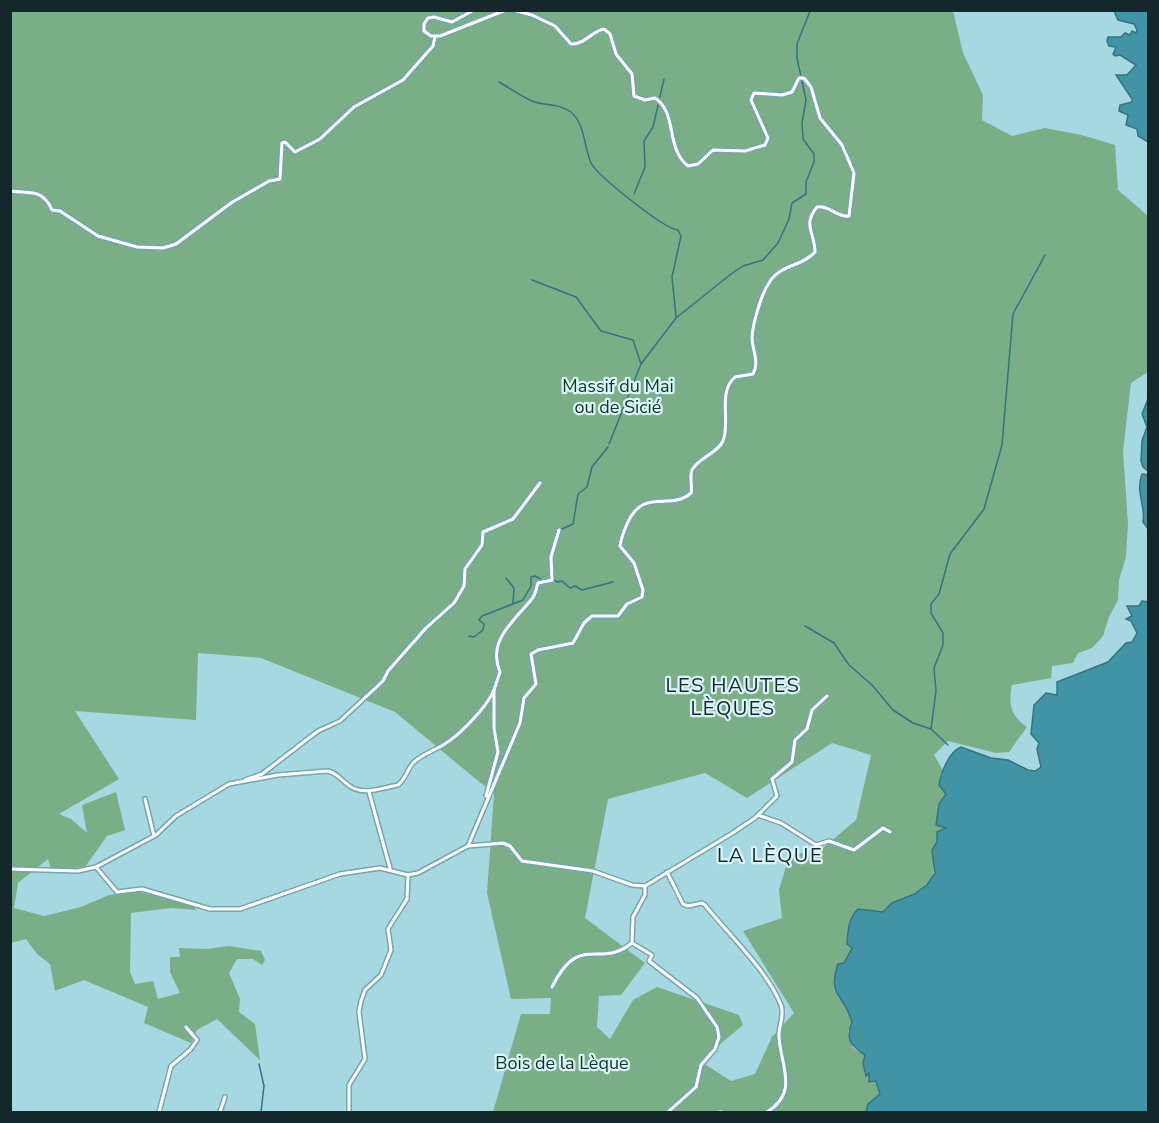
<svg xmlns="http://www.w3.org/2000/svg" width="1159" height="1123" viewBox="0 0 1159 1123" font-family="'Nunito Sans',sans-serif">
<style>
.green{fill:#79ae87;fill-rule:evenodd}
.water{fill:#4194a4;stroke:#347480;stroke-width:1.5}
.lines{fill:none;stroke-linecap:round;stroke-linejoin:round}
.stream{stroke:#347480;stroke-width:1.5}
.minor-casing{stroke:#75a6af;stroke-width:6}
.minor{stroke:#fff;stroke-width:3}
.labels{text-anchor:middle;stroke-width:4.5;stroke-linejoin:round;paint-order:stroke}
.park-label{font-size:18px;fill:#0e381d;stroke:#dbf4f9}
.neighbourhood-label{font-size:20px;letter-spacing:1.5px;fill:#14282c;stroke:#dbf4f9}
</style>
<rect width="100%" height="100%" fill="#a6d8e2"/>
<!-- green -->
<path class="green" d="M11 11H953L963 53 983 95 982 120 1012 136 1045 128 1082 135 1115 145 1118 190 1148 216V372L1131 383 1123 451 1128 524 1126 557 1119 580 1118 600 1109 617 1103 636 1092 648 1078 653 1073 663 1052 666 1051 678 1012 685C1008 705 1011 716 1027 727L1009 752 996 753 948 741 934 755 944 772 939 785 946 794 939 804 941 808 937 816 946 828 937 835 935 848 932 850C939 879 929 887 902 898 895 901 890 908 883 912L858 909 851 953 844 963 837 994 847 1004 852 1022 848 1032 853 1048 865 1055V1075L869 1073 870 1083 876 1081 880 1094 871 1101 866 1112H493L521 1014H550L551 998 511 999 487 893 494 794 395 712 261 658 198 653 196 720 75 711 119 779 59 814 71 819 87 833 82 805 116 792 125 830 107 836 85 867 51 870 48 859 18 883 14 908 44 916 81 907 109 895 140 892 193 905 196 910 171 908 131 913 130 972 135 984 153 981 158 999 180 993 170 972V957H180L179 948 207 949 229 946 261 951 265 960 262 965 253 959H237L229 973 240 999 239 1012 255 1024 260 1060 217 1019 197 1030 191 1043 144 1023 148 1007 84 980 55 991 50 964 37 954 26 939 11 943ZM832 743 871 755 856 820 823 848 789 856 779 890 782 918 743 931 794 1013 772 1037 755 1074 731 1081 700 1061 743 1025 739 1015 657 987 633 1000 610 1039 597 1027 599 996 621 995 645 963 585 918 608 799 705 773 747 798Z"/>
<!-- water -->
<g class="water">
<polygon points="1114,11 1148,11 1148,142 1138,136 1137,129 1126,125 1128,115 1119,111 1120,105 1132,102 1132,99 1116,75 1127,75 1136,65 1120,55 1115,56 1113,54 1116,47 1109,46 1107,41 1108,37 1121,37 1125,33 1130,35 1132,31 1136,33 1137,30 1134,24 1118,20"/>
<polygon points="1148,399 1148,471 1143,467 1141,461 1142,441 1147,427 1142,414"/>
<path d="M1142 474 1148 475V529L1143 522C1146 506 1135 492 1142 474Z"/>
<path d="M1142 601 1148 602V1112H866L868 1104 880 1094 876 1081 869 1082V1073L866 1076 863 1063 865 1055C851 1046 845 1039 852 1022 844 993 827 997 838 964L844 963 852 948 847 944C848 931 848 919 858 909L883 912 892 903 914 894 927 885 935 873 932 850 937 842V832L946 828 936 825 939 804 946 794 939 785C941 772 949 752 961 747L991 758 1008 760 1028 770 1035 771 1041 767 1037 749 1039 743 1031 734 1034 705 1046 693 1057 695V682L1108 662 1126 643 1132 642 1137 633 1131 621 1126 619 1132 616 1127 606H1139Z"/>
</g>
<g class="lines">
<!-- stream -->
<g class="stream">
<path d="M499 82C510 88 520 96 532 101 544 106 559 103 571 112 585 124 584 147 591 163 598 176 664 229 678 230L681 236 672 277 676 317"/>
<polyline points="634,194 645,167 644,141 653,127 664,79"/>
<polyline points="532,280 576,297 601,331 633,340 641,364"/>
<polyline points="609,444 641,364 676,318 731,274 743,266 763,260 778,243 789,219 792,203 806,194 806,182 814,162 814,154 803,139 802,123 806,100 797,58 797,44 810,11"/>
<polyline points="562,529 573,524 578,494 587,487 592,467 608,447"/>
<polyline points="506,578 514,588 513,603"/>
<polyline points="554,579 557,582 562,581 570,588 575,586 582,590 613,582"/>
<polyline points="805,626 834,643 849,665 872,685 893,710 913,723 931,729"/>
<polyline points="469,636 474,637 483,630 484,624 479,620 482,616 523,600 531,586 531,577 535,576 544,581"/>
<polyline points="948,745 931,729 936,691 934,668 943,645 943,633 931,613 931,604 939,594 950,554 984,509 1002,445 1013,314 1045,255"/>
<polyline points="259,1064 264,1086 261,1112"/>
</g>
<!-- minor casing -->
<g class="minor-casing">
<g id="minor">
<polyline points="474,10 452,22 434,17 428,18 424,24 424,31 431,36 440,36 506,10"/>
<path d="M10 191C30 194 42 188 52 210L60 211 98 236 137 247 163 248 176 244 231 203 269 181 280 179 282 143 285 142 295 152 320 139 354 107 403 80 433 46 435 37"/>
<polyline points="245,780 262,774 318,731 340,721 383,681 388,671 426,628 454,603 464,586 465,569 482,545 483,532 513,519 540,483"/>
<polyline points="369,792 390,868"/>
<path d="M486 796 498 752 494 728V690L500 672C487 641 513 622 531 600 536 595 536 589 538 583L552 580 551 557 559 530"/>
<polyline points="145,799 154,836"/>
<polyline points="758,815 781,823 816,845 829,841 854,850 883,828 890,832"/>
<path d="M468 846 520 723 524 698 536 684 531 654 538 650 573 643 584 623 592 616H618L627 604 642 597 643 590 634 563 620 546C621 538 624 531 627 524 644 486 669 512 691 493 693 486 689 477 692 470 699 457 717 454 723 441 731 421 717 393 735 377L753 374C760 361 752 351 752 337 753 323 761 295 769 283 780 264 802 267 815 252 815 233 802 225 817 207 830 205 837 218 849 216L854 173 842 145 820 118 811 87 804 78H799L792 92 782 95 754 93 751 100 768 138 765 145 745 151 713 150 698 164 688 166C665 148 678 113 655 98L645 100 634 96 632 74 616 54 610 34 604 29C592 31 584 45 571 44L555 26 532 15 513 10"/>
<path d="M96 867 156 835 176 816 229 784 278 775 327 771C336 772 340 779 347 784 361 797 381 788 398 785 406 779 407 769 414 762 423 754 433 751 443 745 459 736 487 707 494 690"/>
<polyline points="10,869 78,871 96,867 117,892 142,889 210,909 240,909 340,874 380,868 408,875 418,873 468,846 503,843 510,846 522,861 593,871 632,885 645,886 731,834 755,818 777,796 772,779 792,762 795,740 807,729 812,710 827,696"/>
<path d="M667 872 683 904 688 906 702 903 705 905C729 935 767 970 781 1005 785 1016 778 1027 779 1037 781 1067 799 1092 767 1112"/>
<polyline points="645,886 645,895 633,917 632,943 652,955 649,961 697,998 717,1027 719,1037 715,1049 701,1065 696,1087 668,1112"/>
<path d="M552 987C580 931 598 970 632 943"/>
<polyline points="159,1112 171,1066 190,1050 197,1040 186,1027"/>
<polyline points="220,1112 225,1097"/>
<polyline points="349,1112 349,1085 365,1059 359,1012 361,1001 365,990 381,975 391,950 388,929 407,899 408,875"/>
<polyline points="719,1112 722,1112"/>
</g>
</g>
<!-- minor -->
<use href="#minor" class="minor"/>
</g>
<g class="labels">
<!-- park labels -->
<g class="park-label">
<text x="618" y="392">Massif du Mai<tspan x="618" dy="21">ou de Sicié</tspan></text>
<text x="562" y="1069">Bois de la Lèque</text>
</g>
<!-- neighbourhood labels -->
<g class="neighbourhood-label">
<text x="733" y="692">LES HAUTES<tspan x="733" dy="23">LÈQUES</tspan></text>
<text x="770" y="862">LA LÈQUE</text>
</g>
</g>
<!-- border -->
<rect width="1159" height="1123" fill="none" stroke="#14282c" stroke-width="24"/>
</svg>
